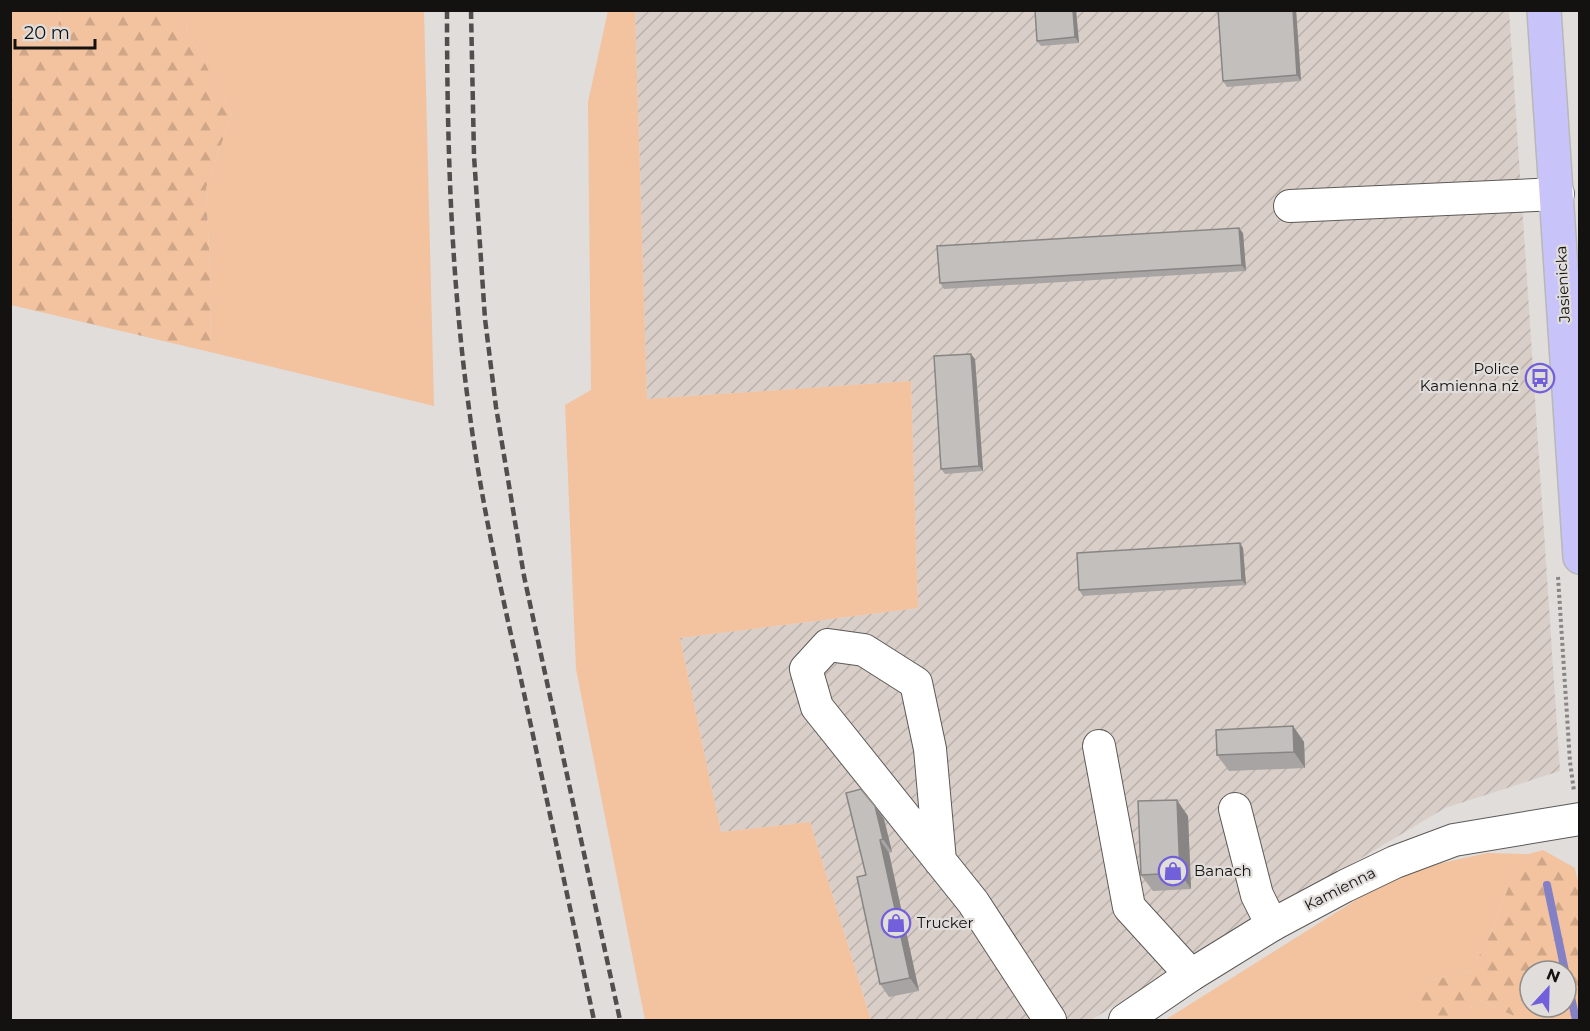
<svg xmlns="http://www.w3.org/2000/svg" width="1590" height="1031" viewBox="0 0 1590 1031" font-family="Montserrat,sans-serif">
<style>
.industrial{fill:url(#industrial-furrows)}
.green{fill:#f3c29e}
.forest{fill:url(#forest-firs);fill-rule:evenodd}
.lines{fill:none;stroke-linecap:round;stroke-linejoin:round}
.stream{stroke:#8480c6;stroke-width:8}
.minor-casing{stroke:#5c5957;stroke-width:34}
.major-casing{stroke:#b8b8b8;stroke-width:36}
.path{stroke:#888685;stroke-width:4;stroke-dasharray:3 3;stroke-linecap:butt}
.minor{stroke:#fff;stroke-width:32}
.major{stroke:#c8c4fa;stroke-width:33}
.rail{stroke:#504f4d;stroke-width:4.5;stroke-dasharray:9 4.5;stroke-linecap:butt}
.wall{fill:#a7a4a3}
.shaded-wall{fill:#888684}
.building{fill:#c2bfbd;stroke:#888684;stroke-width:1.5}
.labels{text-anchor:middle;stroke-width:4.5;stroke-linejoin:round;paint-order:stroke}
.street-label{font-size:15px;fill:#131211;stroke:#e0dddb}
.poi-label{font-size:15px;fill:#131211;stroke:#e0dddb;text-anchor:start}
</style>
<defs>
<pattern id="industrial-furrows" width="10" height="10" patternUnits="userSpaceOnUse" patternTransform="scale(1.5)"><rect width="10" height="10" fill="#d9cfc8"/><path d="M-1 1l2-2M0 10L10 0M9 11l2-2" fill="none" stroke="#b9b1ab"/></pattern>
<pattern id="forest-firs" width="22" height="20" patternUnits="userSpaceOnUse" patternTransform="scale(1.5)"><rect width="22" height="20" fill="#f3c29e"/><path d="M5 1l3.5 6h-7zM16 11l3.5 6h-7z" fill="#cfa687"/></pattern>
</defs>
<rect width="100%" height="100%" fill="#e0dddb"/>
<!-- industrial -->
<polygon class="industrial" points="635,11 1509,11 1560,771 1445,808 1091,1020 871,1020 810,822 721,832 680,638 918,608 911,381 647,399"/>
<!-- green -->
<g class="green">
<polygon points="10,11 61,11 54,49 20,41 11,33"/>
<polygon points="177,11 424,11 434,406 210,352 211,292 206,188 232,114"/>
<polygon points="608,11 635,11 647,399 911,381 918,608 680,638 721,832 810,822 871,1020 645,1020 576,669 565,405 591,390 588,102"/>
<polygon points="1487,853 1529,854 1512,878 1490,935 1471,971 1425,982 1459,1018 1479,1000 1523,1020 1165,1020 1383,883 1424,867"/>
</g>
<!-- forest -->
<g class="forest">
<polygon points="61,11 177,11 232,114 206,188 211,292 210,352 11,305 11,33 20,41 54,49"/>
<path d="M1543 850 1575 868 1579 887V1020H1523L1479 1000 1459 1018 1433 1019 1423 1015 1418 1002 1425 982 1471 971 1490 935 1512 878 1529 854ZM1530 971H1566V1007H1530Z"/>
</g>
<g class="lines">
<!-- stream -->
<g class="stream">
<polyline points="1547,885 1565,971"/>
<polyline points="1566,974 1576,1020"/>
</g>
<!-- minor casing -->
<g class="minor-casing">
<g id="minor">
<polyline points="1290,206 1558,194"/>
<polyline points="1099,746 1129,907 1191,975"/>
<polyline points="1235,809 1257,895 1272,925"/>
<polyline points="940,861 930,749 916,683 864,650 828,645 806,669 817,707 973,902 1050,1020"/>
<polyline points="1125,1020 1191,975 1272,925 1345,886 1395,862 1454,840 1580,819"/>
</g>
</g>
<!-- major casing -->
<g class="major-casing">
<polyline id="major" points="1544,10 1580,557"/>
</g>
<!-- path -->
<polyline class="path" points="1558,577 1570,762 1574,791"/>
<!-- minor -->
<use href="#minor" class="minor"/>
<!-- major -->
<use href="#major" class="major"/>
<!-- rail -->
<g class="rail">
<path d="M447 10C447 146 451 281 470 416 482 506 502 595 522 684 546 796 570 908 594 1020"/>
<polyline points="471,10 474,156 485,319 496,407 524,576 620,1020"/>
</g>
</g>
<!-- wall -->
<g class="wall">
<polygon points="1076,10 1079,43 1041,46 1037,41"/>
<polygon points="1218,10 1296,10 1301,81 1227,87 1223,81"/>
<polygon points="1243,233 1246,271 944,289 940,283"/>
<polygon points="975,359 983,471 945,474 941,469"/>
<polygon points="1240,543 1243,548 1246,585 1083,596 1079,590"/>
<polygon points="1293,726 1304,742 1305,768 1229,771 1217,755"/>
<polygon points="875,806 884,819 892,852 889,853 919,991 889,997 880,984 866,875"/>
<polygon points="1188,816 1191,889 1153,891 1141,875"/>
</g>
<!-- shaded-wall -->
<g class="shaded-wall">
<polygon points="1073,10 1076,10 1079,43 1075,37"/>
<polygon points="1293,10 1296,10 1301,81 1297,75"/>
<polygon points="1239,228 1243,233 1246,271 1242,265"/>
<polygon points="971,354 975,359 983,471 979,466"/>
<polygon points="1240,543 1243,548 1246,585 1242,580"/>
<polygon points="1293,726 1304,742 1305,768 1294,752"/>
<polygon points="1177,800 1188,816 1191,889 1180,873"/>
<polygon points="875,806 884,819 892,852 883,839"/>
<polygon points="880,840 889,853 919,991 910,978"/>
</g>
<!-- building -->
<g class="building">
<polygon points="1035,10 1073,10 1075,37 1037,41"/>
<polygon points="1218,10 1293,10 1297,75 1223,81"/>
<polygon points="1239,228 1242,265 940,283 937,246"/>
<polygon points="971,354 979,466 941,469 934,356"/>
<polygon points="1240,543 1242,580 1079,590 1077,553"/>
<polygon points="1293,726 1294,752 1217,755 1216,730"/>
<polygon points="861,789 875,806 883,839 880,840 910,978 880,984 857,877 866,875 846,793"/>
<polygon points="1177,800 1180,873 1141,875 1138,801"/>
</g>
<!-- icons -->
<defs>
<g id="bus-ring" transform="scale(1.5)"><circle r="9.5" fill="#e0dddb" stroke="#725fda" stroke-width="1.5"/><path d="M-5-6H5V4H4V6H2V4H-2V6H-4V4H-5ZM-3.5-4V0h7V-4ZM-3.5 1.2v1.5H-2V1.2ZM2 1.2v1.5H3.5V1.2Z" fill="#725fda"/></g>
<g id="shop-ring" transform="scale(1.5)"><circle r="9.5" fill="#e0dddb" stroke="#725fda" stroke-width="1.5"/><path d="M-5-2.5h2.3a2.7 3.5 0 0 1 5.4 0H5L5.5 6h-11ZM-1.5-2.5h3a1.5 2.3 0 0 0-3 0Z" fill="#725fda"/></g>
</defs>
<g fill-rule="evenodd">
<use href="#bus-ring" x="1540" y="378"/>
<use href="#shop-ring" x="1173" y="871"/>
<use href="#shop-ring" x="896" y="923"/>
</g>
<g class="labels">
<!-- street labels -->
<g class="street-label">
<text transform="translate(1563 284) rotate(-93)" y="5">Jasienicka</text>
<text transform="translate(1340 889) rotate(-27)" y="5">Kamienna</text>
</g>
<!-- poi labels -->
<g class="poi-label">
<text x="1519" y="374" text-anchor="end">Police<tspan x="1519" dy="17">Kamienna nż</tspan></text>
<text x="1194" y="876">Banach</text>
<text x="917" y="928">Trucker</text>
</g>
</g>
<!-- border -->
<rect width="1590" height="1031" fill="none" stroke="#131211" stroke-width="24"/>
<!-- north arrow -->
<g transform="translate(1548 989) rotate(22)"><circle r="28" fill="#e0dddb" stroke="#8e8c8a" stroke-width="1.5"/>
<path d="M0-4.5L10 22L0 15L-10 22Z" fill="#725fda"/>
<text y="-9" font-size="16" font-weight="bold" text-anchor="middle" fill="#131211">N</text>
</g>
<!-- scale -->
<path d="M15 39v9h80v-9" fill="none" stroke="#131211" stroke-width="3"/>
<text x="24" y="39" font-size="18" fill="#131211" stroke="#e0dddb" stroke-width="4.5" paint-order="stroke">20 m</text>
</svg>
